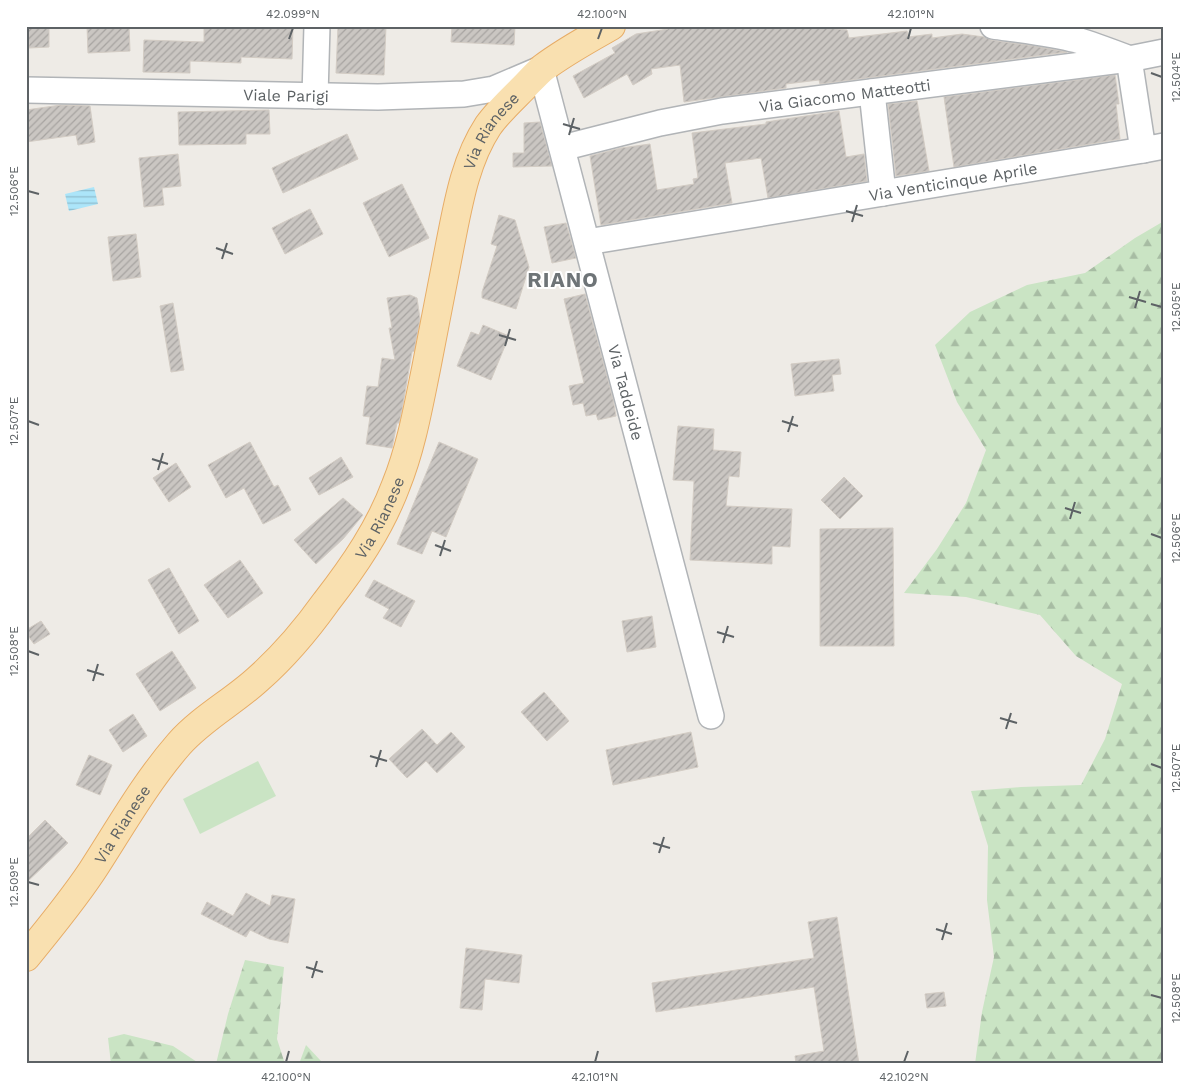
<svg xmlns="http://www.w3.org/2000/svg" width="1190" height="1090" viewBox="0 0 1190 1090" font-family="'Work Sans',sans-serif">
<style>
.forest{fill:url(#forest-firs)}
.garden{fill:#cae4c4}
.water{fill:url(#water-rules)}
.building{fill:url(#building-hatch);stroke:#d3ccc4}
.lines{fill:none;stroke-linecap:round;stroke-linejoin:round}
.minor-casing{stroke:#b1b4b7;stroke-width:28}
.major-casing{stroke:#e7ac66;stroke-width:30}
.minor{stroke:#fff;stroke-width:25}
.major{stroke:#f9e0b0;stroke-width:28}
.ticks{fill:none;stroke:#5d6265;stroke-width:2}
.labels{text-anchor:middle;stroke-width:4;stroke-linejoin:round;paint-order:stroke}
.street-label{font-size:16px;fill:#5d6265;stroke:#fff}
.district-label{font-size:21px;font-weight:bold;letter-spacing:1px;fill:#6e7477;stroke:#fff}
.neatline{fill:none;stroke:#5d6265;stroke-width:2}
.ticks-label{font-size:12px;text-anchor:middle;fill:#5d6265}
</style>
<defs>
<pattern id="forest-firs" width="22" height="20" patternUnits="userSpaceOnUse" patternTransform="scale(1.25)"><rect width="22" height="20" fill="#cae4c4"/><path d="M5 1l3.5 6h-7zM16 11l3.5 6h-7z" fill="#a7bca3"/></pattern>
<pattern id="water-rules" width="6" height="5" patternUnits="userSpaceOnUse" patternTransform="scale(1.25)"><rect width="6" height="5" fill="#ace5f9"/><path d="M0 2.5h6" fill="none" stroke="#8fbdcd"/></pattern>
<pattern id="building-hatch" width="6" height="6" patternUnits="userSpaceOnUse" patternTransform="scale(1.25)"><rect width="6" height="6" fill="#cac6c2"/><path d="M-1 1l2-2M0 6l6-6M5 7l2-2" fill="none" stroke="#a7a4a1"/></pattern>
</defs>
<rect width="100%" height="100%" fill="#eeebe6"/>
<!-- forest -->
<g class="forest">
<polygon points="1164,221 1164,1064 975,1064 982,1012 994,957 987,900 988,846 971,791 1021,787 1081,785 1105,739 1122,684 1076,656 1040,615 966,597 904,593 937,549 966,503 986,450 957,402 935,345 970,312 1027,285 1085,273 1135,238"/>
<polygon points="245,960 284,967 277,1039 285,1064 216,1064 228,1014"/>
<polygon points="124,1034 173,1046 200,1064 111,1064 108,1038"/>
<polygon points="306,1045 321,1061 324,1064 299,1064"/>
</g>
<!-- garden -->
<polygon class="garden" points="258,761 276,796 200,834 183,799"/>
<!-- water -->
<polygon class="water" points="94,187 98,204 69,211 65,194"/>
<!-- building -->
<g class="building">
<polygon points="26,26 49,26 49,47 29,48 29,41 26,41"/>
<polygon points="87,26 129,26 130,51 88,53"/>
<polygon points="204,26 293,26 292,59 241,57 241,63 190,61 190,73 143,72 144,40 204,42"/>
<polygon points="338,26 386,26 384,75 336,73"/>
<polygon points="452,26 515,26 514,45 451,42"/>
<polygon points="667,26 808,26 847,30 849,38 907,31 908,37 932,34 932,38 962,34 984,37 991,40 1034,46 1067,52 820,84 819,80 786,84 786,88 684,102 680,65 651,69 652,74 633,85 627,74 584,98 573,76 615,53 612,48 636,34 668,29"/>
<polygon points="1115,75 1119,104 1116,104 1120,139 954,167 944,97"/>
<polygon points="917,101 929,171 896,176 888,104"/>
<polygon points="61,105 90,106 95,142 78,145 76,135 26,142 26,110"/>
<polygon points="269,110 270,134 246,134 246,144 179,145 178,112"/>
<polygon points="839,111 846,157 864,154 867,181 768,198 761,158 725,163 732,203 601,225 590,156 621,148 650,144 657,190 694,184 693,179 698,178 692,133 766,124 766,122"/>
<polygon points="540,122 552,166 513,167 513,153 524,153 524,123"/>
<polygon points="347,134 358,159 283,193 272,168"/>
<polygon points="178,154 181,186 162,188 164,205 144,207 139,158"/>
<polygon points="402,184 429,238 389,257 363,203"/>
<polygon points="310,209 323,234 285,254 272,228"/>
<polygon points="499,215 515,220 529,267 516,309 482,298 482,292 497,246 491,244"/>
<polygon points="566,223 576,258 552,263 544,227"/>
<polygon points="136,234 141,277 113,281 108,237"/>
<polygon points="585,294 613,399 616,416 598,420 596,414 586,416 583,403 573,405 569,386 584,383 564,299"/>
<polygon points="410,295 417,298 420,319 414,351 412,352 402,410 399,423 397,423 392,448 366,444 370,417 363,416 367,386 378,387 382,358 395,360 389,328 392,328 387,298"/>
<polygon points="173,303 184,370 171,372 160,306"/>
<polygon points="483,325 509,336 491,380 457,366 471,332 479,335"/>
<polygon points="839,359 841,374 832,375 834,391 795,396 791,364"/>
<polygon points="678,426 714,429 713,450 741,452 739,477 729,476 726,506 792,509 790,547 772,546 772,564 690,560 694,481 673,480"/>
<polygon points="250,442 274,487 278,485 291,510 263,524 244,488 226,498 208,465"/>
<polygon points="439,442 478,459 446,537 432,531 422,554 397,544"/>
<polygon points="341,457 353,477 319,495 309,478"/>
<polygon points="176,463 191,487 169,502 153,478"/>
<polygon points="844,477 863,496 840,519 821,500"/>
<polygon points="343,498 363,515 343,539 316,564 294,540"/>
<polygon points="893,528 894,646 820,646 820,529"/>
<polygon points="240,560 263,593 228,618 204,585"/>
<polygon points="169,568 199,621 179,634 148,580"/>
<polygon points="374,580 415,601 401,627 383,618 389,609 365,596"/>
<polygon points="652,616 656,647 627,652 622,621"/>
<polygon points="41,621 50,634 34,644 26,633 26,630"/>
<polygon points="172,651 196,688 160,711 136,674"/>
<polygon points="544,692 569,721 547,741 521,712"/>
<polygon points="133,714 147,736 123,752 109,730"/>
<polygon points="422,729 437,745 451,732 465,747 437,773 426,761 407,778 389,759"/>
<polygon points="691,732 698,767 613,785 606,750"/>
<polygon points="89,755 112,765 100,795 76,785"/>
<polygon points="45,820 68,843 26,883 26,839"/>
<polygon points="246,893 270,906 272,895 295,899 288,943 269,939 250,930 246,937 201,914 207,902 233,916"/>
<polygon points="837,917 859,1064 796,1064 795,1056 824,1051 814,987 656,1012 652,983 814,958 808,922"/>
<polygon points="466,948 522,955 519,983 485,979 482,1010 460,1008"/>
<polygon points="944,992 946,1006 927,1008 925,994"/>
</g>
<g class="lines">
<!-- minor casing -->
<g class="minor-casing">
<g id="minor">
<path d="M993 26C1022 30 1050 33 1077 40 1093 45 1109 51 1125 57"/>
<polyline points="1129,59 1143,150 1164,146"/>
<path id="s1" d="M26 90 378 97 464 94 494 89 541 69 711 716"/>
<polyline points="872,92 883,193"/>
<polyline points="315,96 317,26"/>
<path id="s2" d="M562 148 660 123 722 111 1129 59 1164 52"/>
<path id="s3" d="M587 242 1143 150"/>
</g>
</g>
<!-- major casing -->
<g class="major-casing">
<g id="major">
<path id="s4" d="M26 957C49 929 72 901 92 871 120 828 145 783 179 744 202 718 233 702 258 679 284 656 306 630 326 602 354 566 380 528 396 485 411 448 418 408 426 369 434 328 442 286 450 245 458 205 465 161 488 126 498 112 511 100 523 88 529 82 536 74 543 68 564 52 588 39 611 26"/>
</g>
</g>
<!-- minor -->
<use href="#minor" class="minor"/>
<!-- major -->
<use href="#major" class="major"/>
</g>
<!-- ticks -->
<path class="ticks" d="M289 39 293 28M598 39 602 28M908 39 911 28M1151 73 1162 77M563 124 580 129M569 135 574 118M28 191 39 194M846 211 863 216M852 222 857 205M216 248 233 254M222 259 227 243M1129 297 1146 302M1151 304 1162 307M1135 308 1140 291M499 335 516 340M505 346 510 329M28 421 39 425M782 421 798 426M788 432 793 416M152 459 168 464M158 470 163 453M1065 508 1081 513M1070 519 1075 502M1151 534 1162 538M435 545 451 551M440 556 445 540M717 632 734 637M723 643 728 626M28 651 39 655M87 670 104 675M93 681 98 664M1000 718 1017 723M1006 729 1011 713M370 756 387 761M1151 764 1162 768M376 767 381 750M653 843 670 848M659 853 664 837M28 882 39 885M936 929 952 934M942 940 947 923M306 967 323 972M312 978 317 961M1151 995 1162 998M286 1062 289 1051M595 1062 598 1051M904 1062 908 1051"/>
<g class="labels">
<!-- street labels -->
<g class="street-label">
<text dy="6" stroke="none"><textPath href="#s1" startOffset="260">Viale Parigi</textPath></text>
<text dy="6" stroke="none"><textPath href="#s2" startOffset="288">Via Giacomo Matteotti</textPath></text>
<text dy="6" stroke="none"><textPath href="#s4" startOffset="974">Via Rianese</textPath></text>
<text dy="6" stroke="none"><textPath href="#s3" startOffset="371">Via Venticinque Aprile</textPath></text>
<text dy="6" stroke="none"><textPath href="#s1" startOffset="854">Via Taddeide</textPath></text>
<text dy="6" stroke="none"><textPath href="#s4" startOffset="568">Via Rianese</textPath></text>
<text dy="6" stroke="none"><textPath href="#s4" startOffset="164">Via Rianese</textPath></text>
</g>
<!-- district labels -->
<g class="district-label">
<text x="563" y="287">RIANO</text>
</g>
</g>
<!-- border -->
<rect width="1190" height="1090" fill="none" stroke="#ffffff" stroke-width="55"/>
<rect x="28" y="28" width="1134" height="1034" class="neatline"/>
<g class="ticks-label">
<text x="293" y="18">42.099°N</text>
<text x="602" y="18">42.100°N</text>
<text x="911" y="18">42.101°N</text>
<text transform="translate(1176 77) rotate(-90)" y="4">12.504°E</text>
<text transform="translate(14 191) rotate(-90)" y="4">12.506°E</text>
<text transform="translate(1176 307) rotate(-90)" y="4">12.505°E</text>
<text transform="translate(14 421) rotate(-90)" y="4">12.507°E</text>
<text transform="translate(1176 538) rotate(-90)" y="4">12.506°E</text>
<text transform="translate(14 651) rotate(-90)" y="4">12.508°E</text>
<text transform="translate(1176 768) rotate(-90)" y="4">12.507°E</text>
<text transform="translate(14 882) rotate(-90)" y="4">12.509°E</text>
<text transform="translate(1176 998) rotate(-90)" y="4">12.508°E</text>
<text x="286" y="1081">42.100°N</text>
<text x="595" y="1081">42.101°N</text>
<text x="904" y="1081">42.102°N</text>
</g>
</svg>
